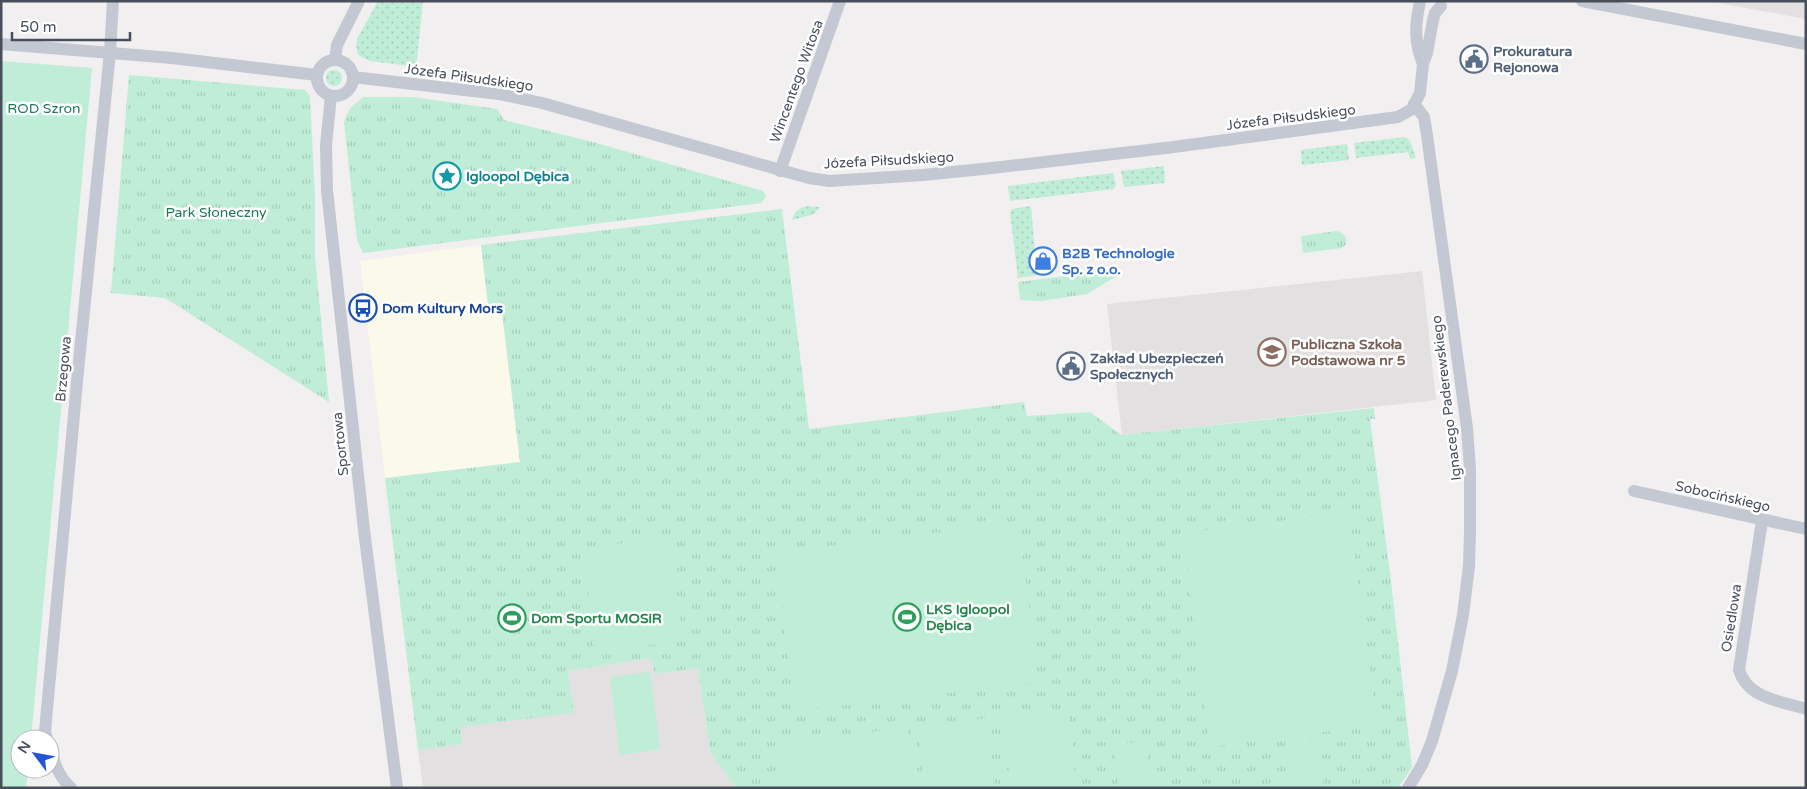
<svg xmlns="http://www.w3.org/2000/svg" width="1807" height="789" viewBox="0 0 1807 789" font-family="'Varela Round',sans-serif">
<style>
.commercial{fill:#fbf9e9}
.education{fill:#e2e0e0}
.grass{fill:url(#grass-dots)}
.park{fill:url(#park-tufts)}
.garden{fill:#bfedd8}
.lines{fill:none;stroke-linecap:round;stroke-linejoin:round}
.street{stroke:#c3c8d3;stroke-width:12}
.labels{text-anchor:middle;stroke-width:5;stroke-linejoin:round;paint-order:stroke}
.service-label{font-size:14px;font-weight:bold;fill:#4e5e75;stroke:#fff;text-anchor:start}
.street-label{font-size:14px;fill:#484f5b;stroke:#fff}
.park-label{font-size:14px;fill:#1b7959;stroke:#fff}
.culture-label{font-size:14px;font-weight:bold;fill:#0d838f;stroke:#fff;text-anchor:start}
.shop-label{font-size:14px;font-weight:bold;fill:#366cbe;stroke:#fff;text-anchor:start}
.transit-label{font-size:14px;font-weight:bold;fill:#164399;stroke:#fff;text-anchor:start}
.education-label{font-size:14px;font-weight:bold;fill:#785e54;stroke:#fff;text-anchor:start}
.leisure-label{font-size:14px;font-weight:bold;fill:#27864d;stroke:#fff;text-anchor:start}
</style>
<defs>
<pattern id="grass-dots" width="8" height="8" patternUnits="userSpaceOnUse" patternTransform="scale(1.25)"><rect width="8" height="8" fill="#bfedd8"/><path d="M2 2h.1M6 6h.1" fill="none" stroke="#a6cdbc" stroke-width="1.8" stroke-linecap="round"/></pattern>
<pattern id="park-tufts" width="24" height="20" patternUnits="userSpaceOnUse" patternTransform="scale(1.25)"><rect width="24" height="20" fill="#bfedd8"/><path d="M3 7l-1-3M5 7V3M7 7l1-3M15 17l-1-3M17 17v-4M19 17l1-3" fill="none" stroke="#a6cdbc"/></pattern>
</defs>
<rect width="100%" height="100%" fill="#f1efef"/>
<!-- commercial -->
<polygon class="commercial" points="481,245 488,305 501,304 520,462 385,478 360,261"/>
<!-- education -->
<g class="education">
<polygon points="1709,1 1806,1 1806,19 1713,2"/>
<polygon points="1422,271 1436,400 1122,435 1107,304"/>
<polygon points="651,658 656,674 698,668 710,752 736,788 423,788 418,750 462,744 459,727 574,712 568,671"/>
</g>
<!-- grass -->
<g class="grass">
<polygon points="378,1 423,1 417,58 416,63 411,66 370,61 358,55 356,45 357,39"/>
<circle cx="334" cy="78" r="8"/>
<polygon points="1405,137 1410,141 1416,158 1410,159 1408,152 1356,158 1354,143"/>
<polygon points="1347,144 1349,160 1302,165 1301,150"/>
<polygon points="1164,166 1165,183 1124,187 1121,171"/>
<polygon points="1113,173 1116,184 1114,189 1010,201 1008,186"/>
<path d="M806 206 820 207 814 214 792 220C794 212 799 208 806 206Z"/>
<polygon points="1030,206 1031,207 1037,275 1018,278 1010,212 1013,209"/>
</g>
<!-- park -->
<g class="park">
<polygon points="129,75 305,90 310,96 315,198 315,257 329,402 165,298 111,293"/>
<path d="M364 97H413L497 109 504 120 593 142 763 191 766 196 761 203 363 253 357 240 344 123C347 110 353 104 364 97Z"/>
<polygon points="782,209 809,429 1024,402 1027,416 1090,412 1121,435 1374,408 1375,419 1370,419 1391,581 1412,767 1398,788 736,788 710,752 698,668 655,674 651,658 568,671 574,713 460,727 462,744 418,750 385,478 520,462 501,304 488,305 481,245"/>
<path d="M1336 231C1344 233 1347 237 1346 244L1342 248 1303 253 1301 236Z"/>
<polygon points="1114,270 1115,277 1087,294 1041,301 1020,300 1018,282"/>
</g>
<!-- garden -->
<g class="garden">
<polygon points="1,61 92,68 31,739 20,739 20,769 28,769 26,788 1,788"/>
<polygon points="1349,512 1376,725 1210,747 1183,533"/>
<polygon points="1019,523 1038,682 795,711 776,552"/>
<polygon points="670,537 683,641 595,652 583,548"/>
<polygon points="650,672 660,749 620,755 610,677"/>
<polygon points="1069,709 1076,788 1010,788 1004,715"/>
<polygon points="987,718 994,788 924,788 918,725"/>
<polygon points="908,728 915,788 782,788 777,743"/>
<polygon points="1146,741 1152,788 1119,788 1114,745"/>
<polygon points="1318,741 1324,788 1292,788 1287,745"/>
</g>
<g class="lines">
<!-- street -->
<g class="street">
<polyline points="1582,1 1806,44"/>
<path d="M1420 2C1415 24 1414 42 1423 64"/>
<polyline points="1,44 172,58 317,75"/>
<circle cx="335" cy="78" r="18"/>
<polyline points="335,60 337,45 359,1"/>
<polyline points="353,77 499,94 542,103 809,178 829,181 923,175 992,168 1166,148 1398,117 1412,109 1420,93 1423,64 1427,53 1433,20 1435,13 1441,6"/>
<polyline points="331,96 326,145 327,190 364,530 397,788"/>
<polyline points="780,171 840,1"/>
<polyline points="1634,491 1806,529"/>
<path d="M1762 521 1739 670C1748 699 1781 701 1806 709"/>
<polyline points="47,739 45,731 78,371 110,52 113,1"/>
<path d="M50 748C54 763 59 777 71 788"/>
<polyline points="1408,788 1422,765 1432,741 1452,671 1463,615 1469,566 1470,531 1470,469 1467,428 1427,135 1424,117 1414,104"/>
</g>
</g>
<!-- icons -->
<defs>
<g id="civic-ring" transform="scale(1.4375)"><circle r="9.5" fill="#fff" stroke="#5c6f8a" stroke-width="1.5"/><path d="M-.6-6.5H3V-4.5H.6V-3L4-1V1h2V6H-6V1h2V-1L-.6-3ZM-1.2 2.5V6h2.4V2.5Z" fill="#5c6f8a"/></g>
<g id="sight-ring" transform="scale(1.4375)"><circle r="9.5" fill="#fff" stroke="#0f9aa8" stroke-width="1.5"/><path d="M0-6L1.8-2.2L6-1.7L2.9 1.2L3.7 5.4L0 3.3L-3.7 5.4L-2.9 1.2L-6-1.7L-1.8-2.2Z" fill="#0f9aa8"/></g>
<g id="shop-ring" transform="scale(1.4375)"><circle r="9.5" fill="#fff" stroke="#3f7fe0" stroke-width="1.5"/><path d="M-5-2.5h2.3a2.7 3.5 0 0 1 5.4 0H5L5.5 6h-11ZM-1.5-2.5h3a1.5 2.3 0 0 0-3 0Z" fill="#3f7fe0"/></g>
<g id="bus-ring" transform="scale(1.4375)"><circle r="9.5" fill="#fff" stroke="#1a4fb4" stroke-width="1.5"/><path d="M-5-6H5V4H4V6H2V4H-2V6H-4V4H-5ZM-3.5-4V0h7V-4ZM-3.5 1.2v1.5H-2V1.2ZM2 1.2v1.5H3.5V1.2Z" fill="#1a4fb4"/></g>
<g id="school-ring" transform="scale(1.4375)"><circle r="9.5" fill="#fff" stroke="#8d6e63" stroke-width="1.5"/><path d="M0-5L7-2L0 1L-7-2ZM-4 1L0 2.5L4 1V4Q0 6-4 4Z" fill="#8d6e63"/></g>
<g id="stadium-ring" transform="scale(1.4375)"><circle r="9.5" fill="#fff" stroke="#2e9e5b" stroke-width="1.5"/><path d="M0-5a6.5 5 0 1 0 0 10a6.5 5 0 1 0 0-10ZM-3.5-1.8h7v3.6h-7Z" fill="#2e9e5b"/></g>
</defs>
<g fill-rule="evenodd">
<use href="#civic-ring" x="1474" y="59"/>
<use href="#sight-ring" x="447" y="176"/>
<use href="#shop-ring" x="1043" y="261"/>
<use href="#bus-ring" x="363" y="308"/>
<use href="#school-ring" x="1272" y="352"/>
<use href="#civic-ring" x="1071" y="366"/>
<use href="#stadium-ring" x="907" y="617"/>
<use href="#stadium-ring" x="512" y="618"/>
</g>
<g class="labels">
<!-- service labels -->
<g class="service-label">
<text x="1493" y="56">Prokuratura<tspan x="1493" dy="16">Rejonowa</tspan></text>
<text x="1090" y="363">Zakład Ubezpieczeń<tspan x="1090" dy="16">Społecznych</tspan></text>
</g>
<!-- street labels -->
<g class="street-label">
<text transform="translate(469 77) rotate(8)" y="5">Józefa Piłsudskiego</text>
<text transform="translate(796 81) rotate(-70)" y="5">Wincentego Witosa</text>
<text transform="translate(1291 117) rotate(-7)" y="5">Józefa Piłsudskiego</text>
<text transform="translate(889 160) rotate(-3)" y="5">Józefa Piłsudskiego</text>
<text transform="translate(63 369) rotate(-85)" y="5">Brzegowa</text>
<text transform="translate(1446 398) rotate(-97)" y="5">Ignacego Paderewskiego</text>
<text transform="translate(340 444) rotate(-96)" y="5">Sportowa</text>
<text transform="translate(1723 496) rotate(13)" y="5">Sobocińskiego</text>
<text transform="translate(1731 618) rotate(-81)" y="5">Osiedlowa</text>
</g>
<!-- park labels -->
<g class="park-label">
<text x="44" y="113">ROD Szron</text>
<text x="216" y="217">Park Słoneczny</text>
</g>
<!-- culture labels -->
<g class="culture-label">
<text x="466" y="181">Igloopol Dębica</text>
</g>
<!-- shop labels -->
<g class="shop-label">
<text x="1062" y="258">B2B Technologie<tspan x="1062" dy="16">Sp. z o.o.</tspan></text>
</g>
<!-- transit labels -->
<g class="transit-label">
<text x="382" y="313">Dom Kultury Mors</text>
</g>
<!-- education labels -->
<g class="education-label">
<text x="1291" y="349">Publiczna Szkoła<tspan x="1291" dy="16">Podstawowa nr 5</tspan></text>
</g>
<!-- leisure labels -->
<g class="leisure-label">
<text x="926" y="614">LKS Igloopol<tspan x="926" dy="16">Dębica</tspan></text>
<text x="531" y="623">Dom Sportu MOSiR</text>
</g>
</g>
<!-- border -->
<rect width="1807" height="789" fill="none" stroke="#484f5b" stroke-width="5"/>
<!-- north arrow -->
<g transform="translate(35 754) rotate(302)"><circle r="24" fill="#ffffff" stroke="#b6b9bd"/>
<path d="M0-4L9 19L0 12L-9 19Z" fill="#2154d8"/>
<text y="-8" font-size="14" font-weight="bold" text-anchor="middle" fill="#484f5b">N</text>
</g>
<!-- scale -->
<path d="M12 32v8h118v-8" fill="none" stroke="#484f5b" stroke-width="2.5"/>
<text x="20" y="32" font-size="15" fill="#484f5b" stroke="#ffffff" stroke-width="4" paint-order="stroke">50 m</text>
</svg>
